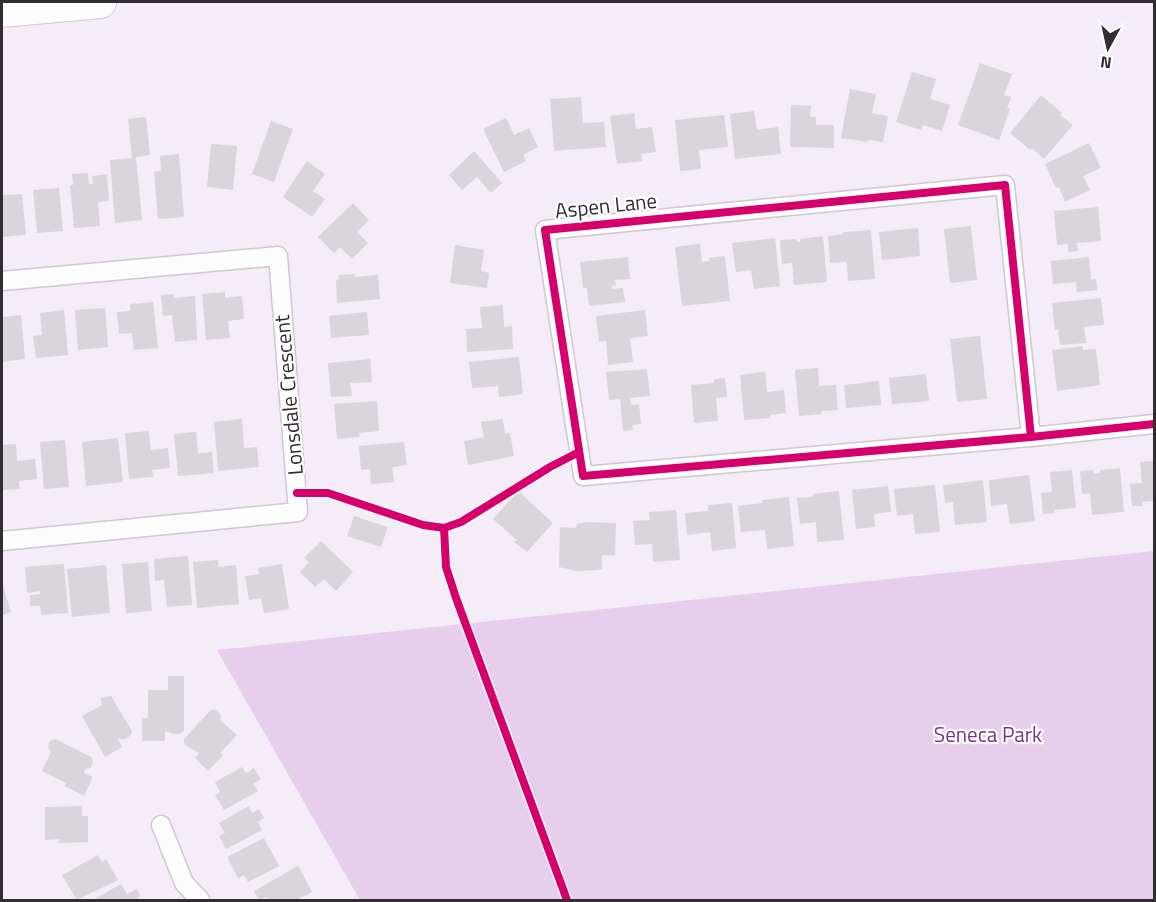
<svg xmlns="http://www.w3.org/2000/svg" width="1156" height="902" viewBox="0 0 1156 902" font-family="'Titillium Web',sans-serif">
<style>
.green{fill:#e7ceec}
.building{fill:#dad4db}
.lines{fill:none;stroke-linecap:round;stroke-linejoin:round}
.minor-casing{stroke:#cec8cf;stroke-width:21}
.motorway-casing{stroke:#cec8cf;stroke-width:34}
.minor{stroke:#fdfcfe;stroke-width:18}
.motorway{stroke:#fdfcfe;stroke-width:32}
.cycleway-casing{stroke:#fff;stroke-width:11}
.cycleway{stroke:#d6006c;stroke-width:8}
.labels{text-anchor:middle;stroke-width:4.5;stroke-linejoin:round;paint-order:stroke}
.street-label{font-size:21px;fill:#322d33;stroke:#fff}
.park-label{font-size:21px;fill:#773482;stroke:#fff}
</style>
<rect width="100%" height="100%" fill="#f4ecf6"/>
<!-- green -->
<polygon class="green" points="1154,551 1154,900 360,900 217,650"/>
<!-- building -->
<g class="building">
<polygon points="980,63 1012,74 1004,95 1011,97 1007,108 1010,109 999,140 958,125"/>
<polygon points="912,72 936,79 930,99 950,105 942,131 923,125 921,130 896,122"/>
<polygon points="850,89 876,94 872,113 888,116 883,142 868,140 867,142 841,138"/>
<polygon points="1041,95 1062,113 1060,115 1073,125 1044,159 1032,148 1030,150 1010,133"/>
<polygon points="581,97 583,123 604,122 606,147 554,151 550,99"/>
<polygon points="791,105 811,106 810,117 816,117 816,125 834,125 834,148 790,147"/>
<polygon points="754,111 757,130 778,127 781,154 735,159 730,114"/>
<polygon points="634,113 636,129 652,127 656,152 641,154 642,161 617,164 610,116"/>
<polygon points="724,115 728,147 699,150 701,169 680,171 675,120"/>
<polygon points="146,117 150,155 136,157 142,220 115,223 110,160 132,158 128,119"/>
<polygon points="506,118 514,135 529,128 538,147 523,155 526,161 504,172 483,129"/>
<polygon points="271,121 293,129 274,182 252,174"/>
<polygon points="1089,143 1101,168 1083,176 1090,190 1065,202 1059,187 1056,188 1045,164"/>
<polygon points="211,144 237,146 233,190 207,187"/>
<polygon points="474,151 502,183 491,193 477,177 462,190 449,175"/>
<polygon points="179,154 184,217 158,219 154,172 161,171 160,156"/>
<polygon points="307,161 325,174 313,191 325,199 312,217 283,197"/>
<polygon points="88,173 89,184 93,184 92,176 107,174 109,201 98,202 100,226 74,228 70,185 73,185 72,174"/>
<polygon points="59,188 63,231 37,233 33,190"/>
<polygon points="22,194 26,235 2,237 2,195"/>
<polygon points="353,203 369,220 357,232 368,243 352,259 340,247 334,253 318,237"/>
<polygon points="1098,207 1101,241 1077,243 1078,251 1068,252 1068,244 1057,245 1054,211"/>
<polygon points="971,226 977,280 950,283 944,229"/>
<polygon points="918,228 920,256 882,260 879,232"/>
<polygon points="871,230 875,279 848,281 847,262 830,263 828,236 844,234 843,232"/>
<polygon points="823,236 827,282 794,285 792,263 782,264 780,240 796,239 797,242 800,242 800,239"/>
<polygon points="775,238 780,286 754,289 751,270 736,272 732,243"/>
<polygon points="700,244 702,262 709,261 709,258 725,256 730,301 682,306 675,247"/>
<polygon points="455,245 484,250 481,271 489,273 487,288 450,283"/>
<polygon points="628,257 630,279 615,280 616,285 612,286 612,289 623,288 625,302 589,306 587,288 583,288 580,262"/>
<polygon points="1089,257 1091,280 1096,279 1097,290 1077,292 1076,282 1053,284 1051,261"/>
<polygon points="355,274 355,277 378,275 380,299 337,303 336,280 339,280 338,275"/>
<polygon points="225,292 225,298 242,296 244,319 228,321 230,338 206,340 202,294"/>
<polygon points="174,294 174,298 195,296 197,340 175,342 172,315 163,316 161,295"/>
<polygon points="1101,298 1104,325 1084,327 1086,343 1060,345 1058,329 1055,330 1052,303"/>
<polygon points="153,302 158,348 134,350 132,333 119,334 117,312 130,311 130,304"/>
<polygon points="503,305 504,327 512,326 513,349 467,352 466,329 482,328 480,307"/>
<polygon points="105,308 108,347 78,350 75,310"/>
<polygon points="64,310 68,355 36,358 33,336 42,335 40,313"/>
<polygon points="645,310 648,336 630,338 633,362 608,365 606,341 599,342 596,316"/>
<polygon points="367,312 369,335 331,338 329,316"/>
<polygon points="21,315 25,359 2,362 2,317"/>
<polygon points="980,336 987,399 957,402 950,339"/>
<polygon points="1083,346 1083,350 1096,349 1100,385 1057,391 1052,350"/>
<polygon points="519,357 523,394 499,397 498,386 472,388 469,362"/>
<polygon points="370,359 372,382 350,383 352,396 331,397 328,363"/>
<polygon points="818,368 819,386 836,385 838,410 821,411 822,414 799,416 795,370"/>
<polygon points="647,369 650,396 630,398 631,405 639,404 641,424 632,425 633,430 623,431 620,399 609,400 606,372"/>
<polygon points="765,372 767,392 784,390 786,413 770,415 770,418 744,420 740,375"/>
<polygon points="926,374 929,401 892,404 889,378"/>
<polygon points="725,378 727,397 716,398 718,421 694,423 691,385 714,383 714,379"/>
<polygon points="879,381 881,405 846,408 844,385"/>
<polygon points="377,401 379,431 359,433 360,437 337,439 334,404"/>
<polygon points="242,419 244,448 257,447 259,467 218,471 214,422"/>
<polygon points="503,419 505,434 510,433 514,456 468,465 464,441 484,437 481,422"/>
<polygon points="149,431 151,450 168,448 170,468 152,470 153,477 129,479 125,433"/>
<polygon points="196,432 198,453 212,452 214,473 178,476 174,434"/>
<polygon points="118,438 123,482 86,486 82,442"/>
<polygon points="65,440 69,487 44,489 40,442"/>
<polygon points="404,442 407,465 392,467 394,482 371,484 370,469 361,470 359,446"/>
<polygon points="16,444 17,461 35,459 37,479 19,481 20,489 2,490 2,445"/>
<polygon points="1154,461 1154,501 1142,502 1143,506 1132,506 1130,484 1142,483 1140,462"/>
<polygon points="1120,468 1124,512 1092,515 1090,493 1082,494 1080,471 1093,470 1094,474 1100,473 1100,470"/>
<polygon points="1072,470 1076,508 1054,510 1055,513 1043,514 1041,493 1052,492 1050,472"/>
<polygon points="1029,475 1035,521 1010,524 1007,504 991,506 989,480"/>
<polygon points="983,480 987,522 955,525 953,502 945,503 943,485"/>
<polygon points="935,485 940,532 915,534 913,514 897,516 894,489"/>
<polygon points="888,486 891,512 874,514 875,527 856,529 852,490"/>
<polygon points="518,491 553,523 527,552 514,542 517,540 493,519"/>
<polygon points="839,491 844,540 817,542 816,522 800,524 797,498 813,497 813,494"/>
<polygon points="789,497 794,546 767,549 765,530 741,532 738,506 763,503 762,500"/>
<polygon points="732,503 736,548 712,551 710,532 687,535 685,513 708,511 708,505"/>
<polygon points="676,510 680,560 653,562 652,544 635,545 633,521 650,520 649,512"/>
<polygon points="354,516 388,527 381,547 347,536"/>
<polygon points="586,522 616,523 615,555 602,555 602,569 597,570 577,571 559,567 560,527 576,528 577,524"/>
<polygon points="321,541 353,572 336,591 324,579 315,587 300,572 309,562 304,558"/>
<polygon points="188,556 192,605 167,607 164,580 155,581 154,559"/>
<polygon points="218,560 218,567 236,565 239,604 197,608 193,562"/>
<polygon points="148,562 152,611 126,613 122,564"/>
<polygon points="64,564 68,613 41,615 40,606 30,606 30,595 40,594 40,591 27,593 25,567"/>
<polygon points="282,564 289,609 264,613 261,598 249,600 245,576 259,574 258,568"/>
<polygon points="106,565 110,613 72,617 67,569"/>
<polygon points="2,582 11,612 2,615"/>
<polygon points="168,676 184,676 184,731 180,734 173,734 165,731 165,741 142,741 142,718 148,718 148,690 168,690"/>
<polygon points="111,696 132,731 130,736 125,739 118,739 122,747 105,757 82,716 102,705 101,698"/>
<polygon points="211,710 216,710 221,715 220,720 237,735 220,753 223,755 208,771 195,758 199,753 184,744 184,739"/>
<polygon points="55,739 91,757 93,762 90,768 85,769 84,773 93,777 84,796 65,786 66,783 42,771 51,752 48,746 50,741"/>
<polygon points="242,767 246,773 254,768 261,779 253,784 258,791 224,810 215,795 220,792 215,782"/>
<polygon points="82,806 82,816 88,816 88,842 59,843 59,839 45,840 45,807"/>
<polygon points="249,806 252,813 259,809 264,818 258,822 262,830 226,849 219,836 225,833 219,823"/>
<polygon points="264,838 279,866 248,882 244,875 238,878 227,857"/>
<polygon points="98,855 102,862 106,859 118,880 77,900 62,875"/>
<polygon points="298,866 312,892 296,900 268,900 267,897 259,900 254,891"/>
<polygon points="121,884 127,894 137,889 140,896 138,897 139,900 93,900"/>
</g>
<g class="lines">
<!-- minor casing -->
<g class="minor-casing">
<g id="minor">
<polyline points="2,281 278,256 298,512 2,541"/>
<polyline points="1031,437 1005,185 545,230 583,476 1031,437 1154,424"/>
<polyline points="161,825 184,883 200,900"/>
</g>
</g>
<!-- motorway casing -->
<g class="motorway-casing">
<polyline id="motorway" points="2,11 100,2"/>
</g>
<!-- minor -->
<use href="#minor" class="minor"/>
<!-- motorway -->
<use href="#motorway" class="motorway"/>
<!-- cycleway casing -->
<g class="cycleway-casing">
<g id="cycleway">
<polyline points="1031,437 1005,185 545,230 583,476 1031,437 1154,424"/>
<polyline points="297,493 328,493 423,525 444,528 461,522 550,467 579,452"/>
<polyline points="444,528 446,567 456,598 567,900"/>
</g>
</g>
<!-- cycleway -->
<use href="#cycleway" class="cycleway"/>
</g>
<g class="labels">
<!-- street labels -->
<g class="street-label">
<text transform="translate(606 206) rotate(-6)" y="7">Aspen Lane</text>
<text transform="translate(289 395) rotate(-95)" y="7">Lonsdale Crescent</text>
</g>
<!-- park labels -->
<g class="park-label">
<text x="988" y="742">Seneca Park</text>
</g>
</g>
<!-- border -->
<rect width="1156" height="902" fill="none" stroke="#322d33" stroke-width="6"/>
<!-- north arrow -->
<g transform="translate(1108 48) rotate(188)" stroke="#ffffff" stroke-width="4.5" paint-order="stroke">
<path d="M0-4.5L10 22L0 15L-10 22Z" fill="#322d33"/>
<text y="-9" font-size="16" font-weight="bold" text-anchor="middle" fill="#322d33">N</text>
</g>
</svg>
